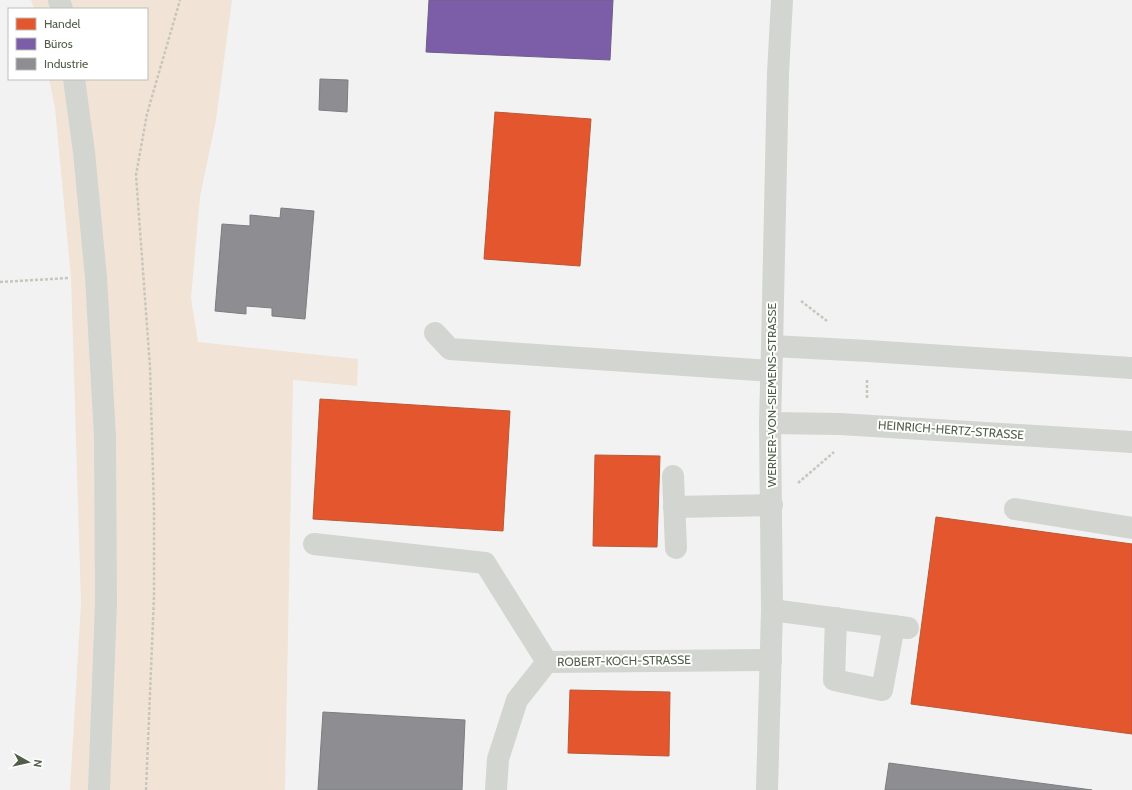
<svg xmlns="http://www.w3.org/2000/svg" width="1132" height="790" viewBox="0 0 1132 790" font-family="Cabin,sans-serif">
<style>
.green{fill:#f1e4d6}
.shops{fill:#e4572e;stroke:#b85936}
.offices{fill:#7b5ea7;stroke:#6e5e8a}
.industry{fill:#8d8d92;stroke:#7b7f7c}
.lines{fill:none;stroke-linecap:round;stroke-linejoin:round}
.path{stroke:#c8c6bc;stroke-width:2.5;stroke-dasharray:3 2;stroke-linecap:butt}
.minor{stroke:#d2d5d0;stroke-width:22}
.labels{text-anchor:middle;stroke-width:4;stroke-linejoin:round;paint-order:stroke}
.street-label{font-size:12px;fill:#515f48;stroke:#fff}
</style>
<rect width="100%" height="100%" fill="#f2f2f2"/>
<!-- green -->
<polygon class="green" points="31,0 232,0 216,120 200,197 191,298 198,342 358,359 357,386 293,380 285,790 70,790 81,603 71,278 55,108 49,79 147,79 147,9 34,9"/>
<!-- shops -->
<g class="shops">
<polygon points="495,112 591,119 580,266 484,259"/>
<polygon points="320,399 510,411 503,531 313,519"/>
<polygon points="595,455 660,456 657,547 593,546"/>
<polygon points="936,517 1132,544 1132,734 911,704"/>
<polygon points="570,690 670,692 669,756 568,753"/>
</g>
<!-- offices -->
<polygon class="offices" points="429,0 613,0 610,60 426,52"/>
<!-- industry -->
<g class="industry">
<polygon points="320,79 348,80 347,112 319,110"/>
<polygon points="281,208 314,211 305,319 272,316 272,308 246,306 246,314 215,311 222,224 250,226 250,215 280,218"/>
<polygon points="323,712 465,720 462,790 318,790"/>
<polygon points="889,763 1092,790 885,790"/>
</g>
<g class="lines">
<!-- path -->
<g class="path">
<polyline points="0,282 69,278"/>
<polyline points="801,301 827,321"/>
<polyline points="867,398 867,379"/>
<polyline points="798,483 834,452"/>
<polyline points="146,790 154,597 154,509 150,367 136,175 147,114 180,0"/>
</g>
<!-- minor -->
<g class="minor">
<polyline points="59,0 62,9"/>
<polyline points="74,79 84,152 96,277 105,437 106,603 99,790"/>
<polyline points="435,333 450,349 771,371"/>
<polyline points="772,346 868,351 1132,368"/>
<polyline points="770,423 840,424 1132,442"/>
<polyline points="673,476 676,548"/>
<polyline points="674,507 772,505"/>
<polyline points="1015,509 1132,528"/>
<polyline points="314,544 485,563 547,662"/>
<polyline points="772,610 908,628"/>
<polyline points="836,618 834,680 882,690 894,626"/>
<polyline points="496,790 498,759 517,700 547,662 771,660"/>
<polyline points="767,790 772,610 770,423 772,346 778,73 782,0"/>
</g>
</g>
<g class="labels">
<!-- street labels -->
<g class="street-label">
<text transform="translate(772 395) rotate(-90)" y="4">WERNER-VON-SIEMENS-STRASSE</text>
<text transform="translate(951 430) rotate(4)" y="4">HEINRICH-HERTZ-STRASSE</text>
<text transform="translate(624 661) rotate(-1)" y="4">ROBERT-KOCH-STRASSE</text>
</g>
</g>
<!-- legend -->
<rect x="8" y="8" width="140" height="72" fill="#ffffff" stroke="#b9bfb6"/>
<rect x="16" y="18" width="20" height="12" fill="#e4572e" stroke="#b9bfb6"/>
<text x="44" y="28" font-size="12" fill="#515f48">Handel</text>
<rect x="16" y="38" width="20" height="12" fill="#7b5ea7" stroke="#b9bfb6"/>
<text x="44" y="48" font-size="12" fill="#515f48">Büros</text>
<rect x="16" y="58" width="20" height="12" fill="#8d8d92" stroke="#b9bfb6"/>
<text x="44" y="68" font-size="12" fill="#515f48">Industrie</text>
<!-- north arrow -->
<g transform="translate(28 762) rotate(98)" stroke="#ffffff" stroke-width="3" paint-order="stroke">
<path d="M0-3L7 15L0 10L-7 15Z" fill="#515f48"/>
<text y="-6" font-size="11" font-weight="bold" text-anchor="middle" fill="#515f48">N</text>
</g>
</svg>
